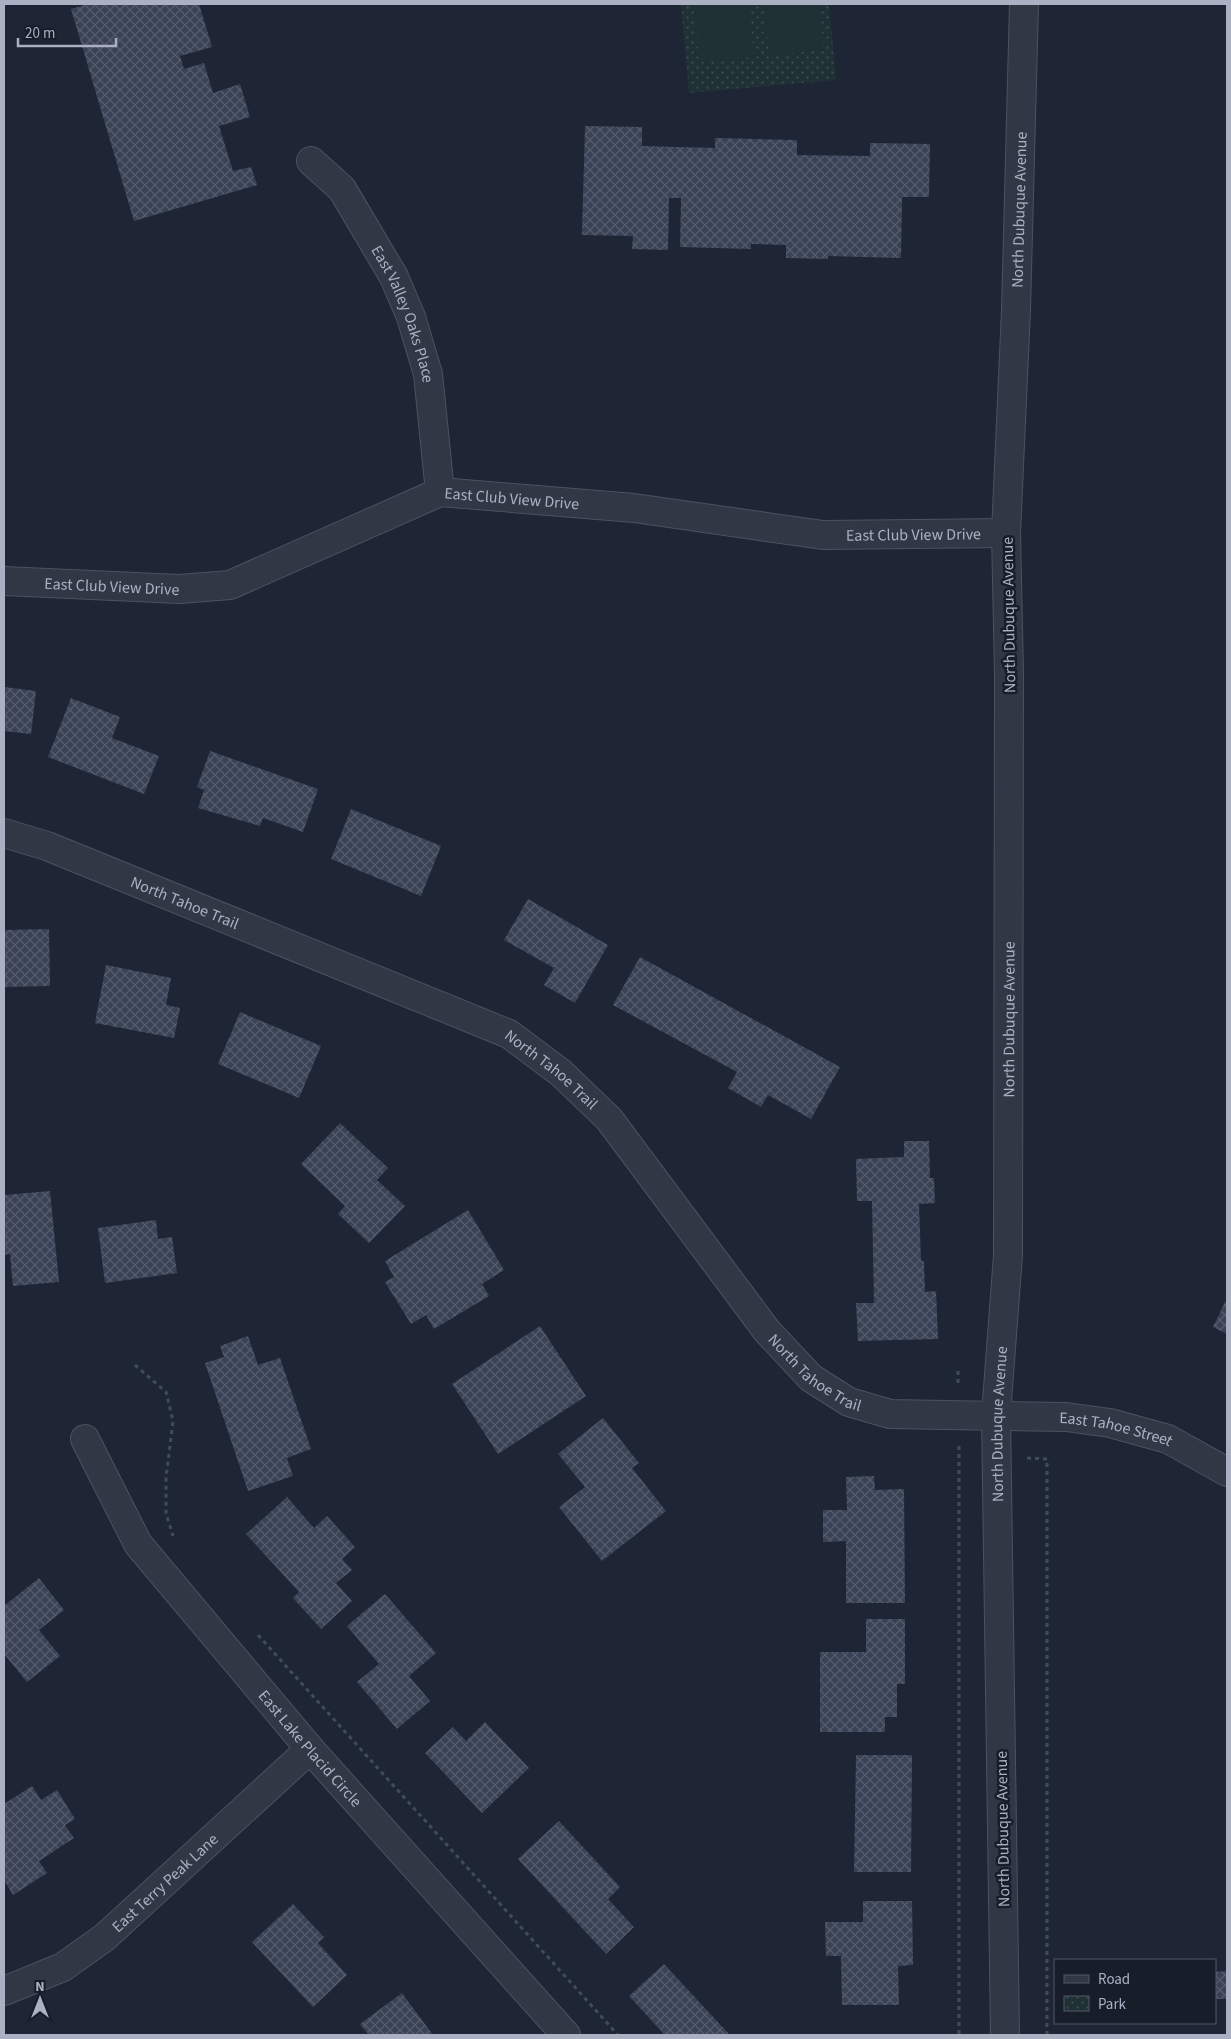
<svg xmlns="http://www.w3.org/2000/svg" width="1231" height="2039" viewBox="0 0 1231 2039" font-family="'Source Sans 3',sans-serif">
<style>
.park{fill:url(#park-dots)}
.pitch{fill:#203136}
.building{fill:url(#building-cross-hatch)}
.lines{fill:none;stroke-linecap:round;stroke-linejoin:round}
.street-casing{stroke:#4c5261;stroke-width:30}
.path{stroke:#3e4e53;stroke-width:3;stroke-dasharray:4 4;stroke-linecap:butt}
.street{stroke:#323745;stroke-width:28}
.labels{text-anchor:middle;stroke-width:5;stroke-linejoin:round;paint-order:stroke}
.street-label{font-size:16px;fill:#abb1c3;stroke:#181d2a}
</style>
<defs>
<pattern id="park-dots" width="8" height="8" patternUnits="userSpaceOnUse" patternTransform="scale(1.25)"><rect width="8" height="8" fill="#203136"/><path d="M2 2h.1M6 6h.1" fill="none" stroke="#3e4c51" stroke-width="1.8" stroke-linecap="round"/></pattern>
<pattern id="building-cross-hatch" width="8" height="8" patternUnits="userSpaceOnUse" patternTransform="scale(1.25)"><rect width="8" height="8" fill="#3a4356"/><path d="M0 0l8 8M0 8l8-8" fill="none" stroke="#545c6d"/></pattern>
</defs>
<rect width="100%" height="100%" fill="#1e2535"/>
<!-- park -->
<polygon class="park" points="681,4 829,4 836,80 689,93"/>
<!-- pitch -->
<g class="pitch">
<polygon points="694,4 749,4 754,57 699,62"/>
<polygon points="764,4 819,4 824,50 769,55"/>
</g>
<!-- building -->
<g class="building">
<polygon points="88,4 199,4 212,47 180,56 184,69 204,63 213,93 240,84 250,117 219,126 233,171 251,167 257,185 134,221 71,9"/>
<polygon points="585,126 642,127 642,146 715,148 715,138 797,140 797,155 870,156 870,143 930,144 929,197 902,197 901,258 828,256 828,259 786,258 786,245 751,244 751,249 680,247 681,198 669,198 668,250 632,249 633,236 582,235"/>
<polygon points="4,687 36,691 31,734 4,731"/>
<polygon points="71,698 120,717 112,738 159,756 144,794 48,757"/>
<polygon points="210,751 318,789 303,832 263,818 260,826 198,808 204,790 197,787"/>
<polygon points="351,809 441,846 421,896 331,859"/>
<polygon points="528,899 608,945 575,1003 544,985 554,968 504,940"/>
<polygon points="49,929 50,986 4,987 4,930"/>
<polygon points="640,957 840,1067 811,1119 768,1095 761,1107 728,1088 737,1072 613,1005"/>
<polygon points="106,965 171,978 166,1005 180,1008 174,1038 95,1023"/>
<polygon points="240,1012 321,1046 299,1098 218,1064"/>
<polygon points="340,1123 388,1168 377,1180 405,1206 369,1243 338,1214 345,1206 301,1164"/>
<polygon points="904,1141 929,1141 930,1178 934,1178 935,1203 919,1204 921,1261 924,1261 925,1292 936,1291 938,1339 858,1341 856,1303 874,1303 872,1201 857,1201 856,1159 904,1157"/>
<polygon points="50,1191 59,1282 13,1286 10,1254 4,1255 4,1195"/>
<polygon points="468,1210 504,1270 482,1284 489,1296 434,1329 426,1315 411,1324 385,1282 394,1277 385,1261"/>
<polygon points="156,1220 158,1239 172,1237 177,1273 105,1283 98,1228"/>
<polygon points="1227,1298 1227,1334 1213,1327"/>
<polygon points="540,1326 586,1396 498,1454 452,1384"/>
<polygon points="248,1336 258,1365 280,1358 311,1449 287,1458 293,1476 248,1491 205,1363 224,1357 220,1346"/>
<polygon points="603,1418 639,1463 632,1468 666,1511 602,1561 559,1507 585,1487 558,1454"/>
<polygon points="874,1476 875,1490 904,1489 905,1603 846,1603 846,1541 823,1542 823,1510 847,1510 846,1477"/>
<polygon points="287,1497 314,1528 327,1516 355,1547 342,1559 352,1570 336,1583 352,1601 321,1629 293,1598 299,1592 246,1534"/>
<polygon points="39,1578 64,1610 39,1630 60,1656 27,1682 4,1654 4,1606"/>
<polygon points="385,1594 436,1653 409,1676 430,1701 397,1729 357,1682 379,1664 347,1626"/>
<polygon points="866,1619 905,1619 905,1684 897,1684 897,1717 885,1717 885,1732 820,1732 820,1652 866,1652"/>
<polygon points="485,1722 529,1768 482,1813 425,1753 453,1727 466,1741"/>
<polygon points="856,1755 912,1755 911,1872 854,1872"/>
<polygon points="32,1786 41,1800 57,1790 75,1819 65,1825 74,1838 39,1861 47,1873 13,1895 4,1880 4,1804"/>
<polygon points="559,1821 620,1887 608,1899 634,1927 606,1954 518,1859"/>
<polygon points="863,1901 912,1901 913,1965 898,1966 899,2005 842,2005 841,1956 826,1956 825,1922 863,1922"/>
<polygon points="293,1904 324,1937 318,1943 347,1975 313,2007 252,1942"/>
<polygon points="664,1964 730,2035 665,2035 629,1996"/>
<polygon points="1227,1971 1227,1999 1215,1999 1215,1972"/>
<polygon points="402,1993 433,2035 369,2035 360,2024"/>
</g>
<g class="lines">
<!-- street casing -->
<g class="street-casing">
<g id="street">
<path id="s1" d="M311 161 342 189 394 277 411 317 428 374 440 492"/>
<path id="s2" d="M4 581 179 589 230 585 440 492 634 508 823 535 1006 533"/>
<path id="s3" d="M4 833 47 846 509 1034 561 1073 609 1119 767 1331 811 1378 849 1402 890 1414 1066 1417 1110 1423 1168 1439 1227 1472"/>
<path id="s4" d="M85 1439 138 1544 310 1749 566 2035"/>
<path id="s5" d="M4 1991 63 1967 105 1937 310 1749"/>
<path id="s6" d="M1005 2035 996 1415 1008 1255 1009 674 1006 533 1016 310 1024 4"/>
</g>
</g>
<!-- path -->
<g class="path">
<polyline points="135,1365 166,1392 173,1421 166,1478 166,1513 173,1536"/>
<polyline points="958,1371 958,1385"/>
<polyline points="959,1446 959,2035"/>
<polyline points="1027,1458 1047,1459 1047,2035"/>
<polyline points="258,1635 618,2035"/>
</g>
<!-- street -->
<use href="#street" class="street"/>
</g>
<g class="labels">
<!-- street labels -->
<g class="street-label">
<text dy="6" stroke="none"><textPath href="#s6" startOffset="1826">North Dubuque Avenue</textPath></text>
<text dy="6" stroke="none"><textPath href="#s1" startOffset="182">East Valley Oaks Place</textPath></text>
<text dy="6" stroke="none"><textPath href="#s2" startOffset="528">East Club View Drive</textPath></text>
<text dy="6" stroke="none"><textPath href="#s2" startOffset="932">East Club View Drive</textPath></text>
<text dy="6" stroke="none"><textPath href="#s2" startOffset="108">East Club View Drive</textPath></text>
<text transform="translate(1008 615) rotate(-91)" y="6">North Dubuque Avenue</text>
<text dy="6" stroke="none"><textPath href="#s3" startOffset="194">North Tahoe Trail</textPath></text>
<text dy="6" stroke="none"><textPath href="#s6" startOffset="1016">North Dubuque Avenue</textPath></text>
<text dy="6" stroke="none"><textPath href="#s3" startOffset="599">North Tahoe Trail</textPath></text>
<text dy="6" stroke="none"><textPath href="#s3" startOffset="1004">North Tahoe Trail</textPath></text>
<text dy="6" stroke="none"><textPath href="#s6" startOffset="611">North Dubuque Avenue</textPath></text>
<text dy="6" stroke="none"><textPath href="#s3" startOffset="1319">East Tahoe Street</textPath></text>
<text dy="6" stroke="none"><textPath href="#s4" startOffset="385">East Lake Placid Circle</textPath></text>
<text transform="translate(1002 1829) rotate(-91)" y="6">North Dubuque Avenue</text>
<text dy="6" stroke="none"><textPath href="#s5" startOffset="196">East Terry Peak Lane</textPath></text>
</g>
</g>
<!-- border -->
<rect width="1231" height="2039" fill="none" stroke="#abb1c3" stroke-width="10"/>
<!-- legend -->
<rect x="1054" y="1959" width="162" height="65" fill="#181d2a" stroke="#535867"/>
<rect x="1064" y="1975" width="25" height="8" fill="#323745" stroke="#535867"/>
<text x="1098" y="1984" font-size="15" fill="#abb1c3">Road</text>
<rect x="1064" y="1996" width="25" height="15" fill="url(#park-dots)" stroke="#535867"/>
<text x="1098" y="2009" font-size="15" fill="#abb1c3">Park</text>
<!-- north arrow -->
<g transform="translate(40 1999)" stroke="#181d2a" stroke-width="4" paint-order="stroke">
<path d="M0-4L9 19L0 12L-9 19Z" fill="#abb1c3"/>
<text y="-8" font-size="14" font-weight="bold" text-anchor="middle" fill="#abb1c3">N</text>
</g>
<!-- scale -->
<path d="M18 38v8h98v-8" fill="none" stroke="#abb1c3" stroke-width="2.5"/>
<text x="25" y="38" font-size="15" fill="#abb1c3" stroke="#181d2a" stroke-width="4" paint-order="stroke">20 m</text>
</svg>
